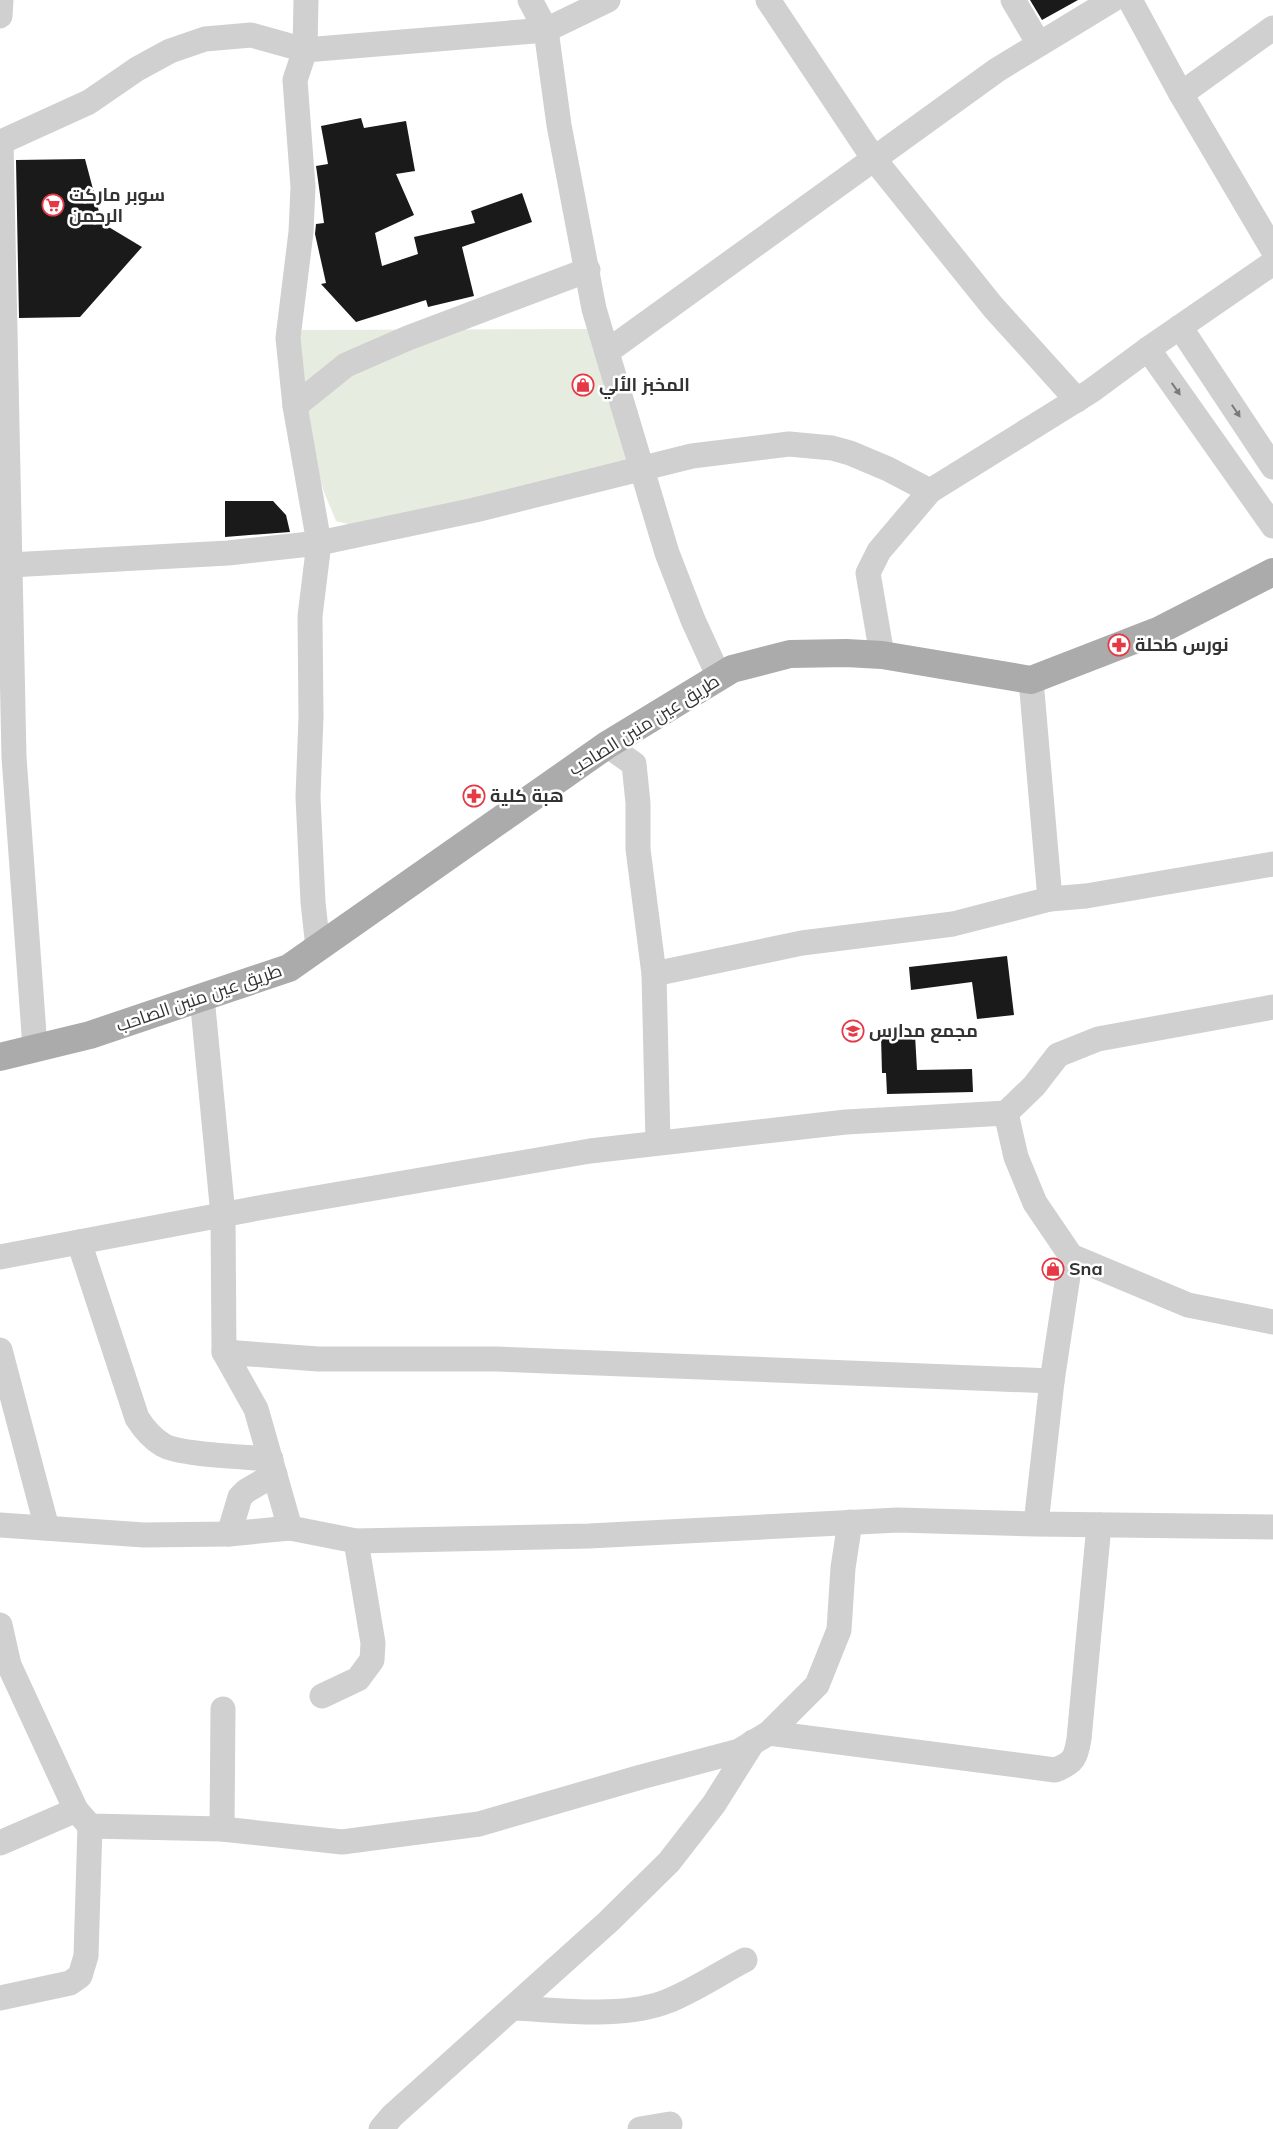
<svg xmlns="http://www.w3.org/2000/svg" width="1273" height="2129" viewBox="0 0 1273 2129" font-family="Mulish,Cairo,sans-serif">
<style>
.grass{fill:#e6ecdf}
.building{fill:#1a1a1a}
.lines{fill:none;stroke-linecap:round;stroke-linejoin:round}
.minor{stroke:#d0d0d0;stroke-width:25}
.major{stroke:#ababab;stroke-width:28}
.oneway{fill:#7a7a7a}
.labels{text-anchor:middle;stroke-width:5;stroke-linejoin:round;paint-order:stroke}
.poi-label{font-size:18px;font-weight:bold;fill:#333;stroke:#fff;text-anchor:start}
.street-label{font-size:18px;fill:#333;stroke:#fff}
</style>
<rect width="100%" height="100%" fill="#fff"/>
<!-- grass -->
<polygon class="grass" points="589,329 628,460 360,527 336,521 324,492 302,413 295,347 302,330"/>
<!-- building -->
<g class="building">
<polygon points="1030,0 1078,0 1042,20"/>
<polygon points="361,118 364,128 406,121 415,171 396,174 414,215 375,233 382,266 418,254 414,237 475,223 471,211 522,193 532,222 462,247 474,296 428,307 426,300 356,322 321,284 326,283 315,234 316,224 324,223 316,166 328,164 321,126"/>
<polygon points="85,159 102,223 142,247 80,317 19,318 16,160"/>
<polygon points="225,501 273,501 286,515 290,532 225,537"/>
<polygon points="1007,956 1014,1015 977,1019 972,982 911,990 909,967"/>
<polygon points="915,1035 917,1070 972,1069 973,1092 887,1094 886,1073 882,1073 881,1036"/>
</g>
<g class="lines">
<!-- minor -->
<g class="minor">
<polyline points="530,0 546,30 559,125 594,309 667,553 693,620 719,677"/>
<polyline points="608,0 546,30 305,50 295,80 303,187 301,232 288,338 295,406 319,543 475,510 692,456 789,444 832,448 850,453 888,469 930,491 1091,391 1148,349 1273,263"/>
<polyline points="768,0 874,159 993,307 1077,400"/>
<polyline points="1013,0 1039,44"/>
<polyline points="1130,0 1181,94 1273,250"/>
<polyline points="0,16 1,0"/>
<polyline points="1181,94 1273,28"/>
<polyline points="1180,327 1273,467"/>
<polyline points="1148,349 1273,526"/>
<polyline points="608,351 997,70 1112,0"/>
<polyline points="295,406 346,365 408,338 588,270"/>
<polyline points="10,565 228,553 319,543 310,616 311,717 308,797 313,902 318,948"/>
<polyline points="882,655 868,573 879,551 930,491"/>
<polyline points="1031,680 1050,899"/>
<polyline points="607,745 634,764 638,803 638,849 654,974 658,1142"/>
<polyline points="654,974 802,943 953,924 1050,899 1086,896 1273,864"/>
<polyline points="202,997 223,1215 224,1352"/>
<polyline points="35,1048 14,757 1,142 89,102 137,69 170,51 205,39 251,35 305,50 306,0"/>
<polyline points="1006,1113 1034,1086 1058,1055 1098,1039 1273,1007"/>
<path d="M79 1242 137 1418C144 1429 151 1438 163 1445 179 1455 249 1457 271 1459"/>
<polyline points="0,1257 264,1207 590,1151 846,1122 1006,1113 1016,1157 1035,1203 1071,1256 1188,1305 1273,1322"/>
<polyline points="0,1350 47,1528"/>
<polyline points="1052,1381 1071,1256"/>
<polyline points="1036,1524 1052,1381 496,1359 318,1359 224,1352 256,1409 290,1528 356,1541 589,1536 898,1520 1036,1524 1273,1527"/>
<polyline points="0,1525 144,1535 229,1534 290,1528"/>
<polyline points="229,1534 240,1497 246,1491 275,1474"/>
<polyline points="0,1625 9,1665 76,1810 90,1826 222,1829 342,1842 479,1824 641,1777 739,1751 769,1733 817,1685 839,1630 843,1568 850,1522"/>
<polyline points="322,1696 358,1679 372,1660 373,1643 356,1541"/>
<path d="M769 1733 1055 1770C1074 1763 1076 1757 1079 1739L1099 1525"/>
<polyline points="222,1829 223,1709"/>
<polyline points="0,1843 76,1810"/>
<polyline points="0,1998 70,1983 80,1976 86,1956 90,1826"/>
<path d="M513 2008C561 2010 623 2019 668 2001 695 1990 720 1973 745 1960"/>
<polyline points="381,2129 392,2116 608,1922 669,1862 714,1804 753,1742"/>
<polyline points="640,2129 670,2124"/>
</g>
<!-- major -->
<polyline class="major" points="0,1057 90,1035 289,968 607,745 732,669 790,654 846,653 882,655 1031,680 1160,630 1273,572"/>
</g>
<!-- one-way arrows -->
<defs><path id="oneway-solid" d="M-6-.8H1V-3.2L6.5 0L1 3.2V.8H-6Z" transform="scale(1.25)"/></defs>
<g class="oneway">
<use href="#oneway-solid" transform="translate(1176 389) rotate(55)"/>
<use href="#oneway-solid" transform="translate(1236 411) rotate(56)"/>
</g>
<!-- icons -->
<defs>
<g id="supermarket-ring" transform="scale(1.125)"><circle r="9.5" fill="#fff" stroke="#e63946" stroke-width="1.5"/><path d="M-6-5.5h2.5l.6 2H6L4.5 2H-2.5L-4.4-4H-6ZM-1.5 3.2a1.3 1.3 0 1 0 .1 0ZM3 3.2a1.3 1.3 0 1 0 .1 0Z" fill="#e63946"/></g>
<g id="shop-ring" transform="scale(1.125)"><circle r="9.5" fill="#fff" stroke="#e63946" stroke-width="1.5"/><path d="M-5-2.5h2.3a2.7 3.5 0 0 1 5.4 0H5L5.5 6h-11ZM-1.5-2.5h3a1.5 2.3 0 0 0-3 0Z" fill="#e63946"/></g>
<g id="pharmacy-ring" transform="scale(1.125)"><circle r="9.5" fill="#fff" stroke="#e63946" stroke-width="1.5"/><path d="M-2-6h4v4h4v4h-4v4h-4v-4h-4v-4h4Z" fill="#e63946"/></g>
<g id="school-ring" transform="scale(1.125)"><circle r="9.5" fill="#fff" stroke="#e63946" stroke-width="1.5"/><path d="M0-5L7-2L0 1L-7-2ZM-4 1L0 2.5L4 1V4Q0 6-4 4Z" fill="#e63946"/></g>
</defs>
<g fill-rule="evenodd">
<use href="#supermarket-ring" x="53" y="205"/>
<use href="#shop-ring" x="583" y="385"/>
<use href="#pharmacy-ring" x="1119" y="645"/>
<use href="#pharmacy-ring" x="474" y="796"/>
<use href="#school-ring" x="853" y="1031"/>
<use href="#shop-ring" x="1053" y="1269"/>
</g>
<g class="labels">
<!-- poi labels -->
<g class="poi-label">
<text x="69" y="201">سوبر ماركت<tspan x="69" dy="21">الرحمن</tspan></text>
<text x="599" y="391">المخبز الألي</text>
<text x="1135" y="651">نورس طحلة</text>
<text x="490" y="802">هبة كلية</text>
<text x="869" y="1037">مجمع مدارس</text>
<text x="1069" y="1275">Sna</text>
</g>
<!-- street labels -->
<g class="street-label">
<text transform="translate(644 725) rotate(-32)" y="6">طريق عين منين الصاحب</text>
<text transform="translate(199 998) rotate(-19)" y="6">طريق عين منين الصاحب</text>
</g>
</g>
</svg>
